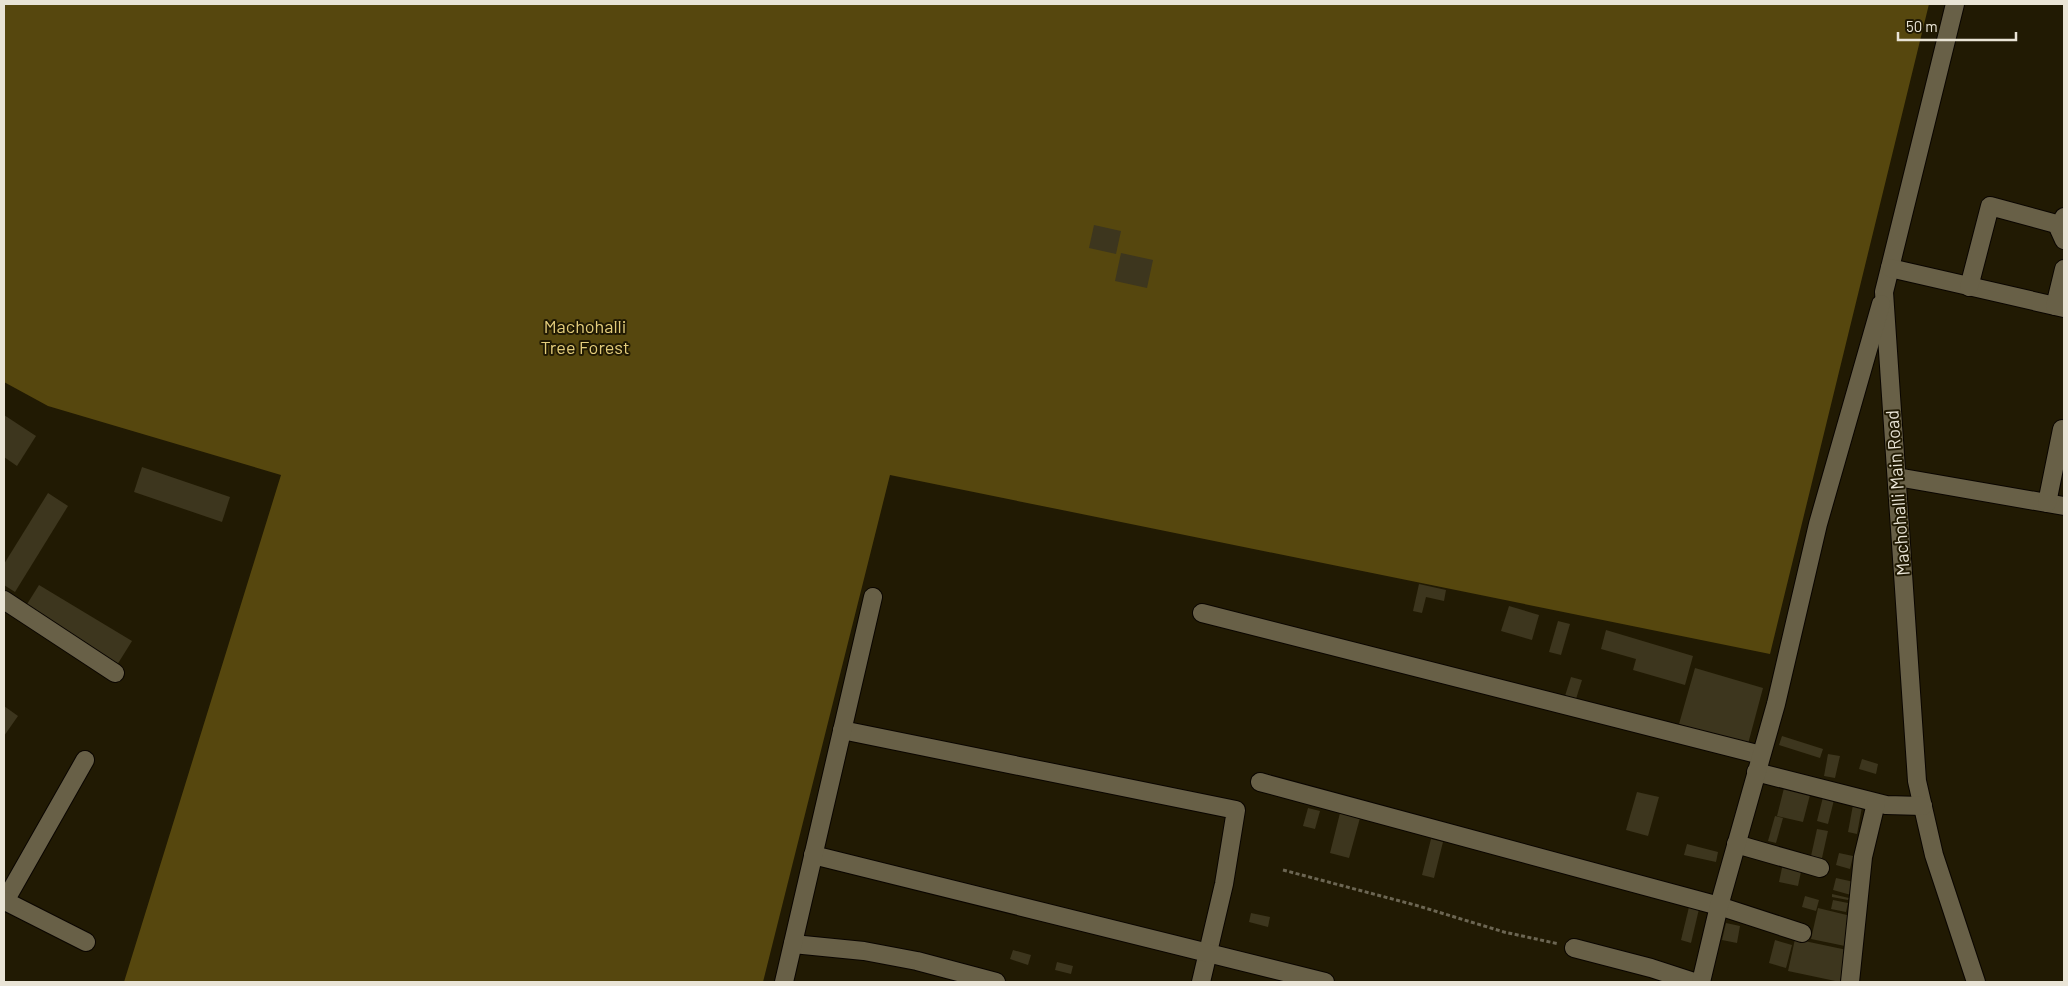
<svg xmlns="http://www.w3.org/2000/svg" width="2068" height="986" viewBox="0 0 2068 986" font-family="Barlow,sans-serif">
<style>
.forest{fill:#56470e}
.building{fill:#3d361e}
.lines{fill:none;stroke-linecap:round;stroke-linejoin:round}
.minor-casing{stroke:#0a0500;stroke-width:20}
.path{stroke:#6c6653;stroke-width:3;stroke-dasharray:4 2.5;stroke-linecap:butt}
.minor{stroke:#686047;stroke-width:18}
.labels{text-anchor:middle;stroke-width:4;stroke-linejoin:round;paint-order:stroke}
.park-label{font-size:18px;fill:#e4cd7c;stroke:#211a03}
.street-label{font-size:18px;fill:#e9e4d6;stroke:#211a03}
</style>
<rect width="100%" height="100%" fill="#211a03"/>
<!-- forest -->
<polygon class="forest" points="4,4 1929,4 1770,654 890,475 763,982 124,982 281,475 48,406 4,382"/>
<!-- building -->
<g class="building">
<polygon points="1094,225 1121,231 1116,254 1089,248"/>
<polygon points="1121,253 1153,260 1147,288 1115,281"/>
<polygon points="4,415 36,436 17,466 4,457"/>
<polygon points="142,467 230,497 222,522 134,492"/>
<polygon points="48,493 68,506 15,592 4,585 4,564"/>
<polygon points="1419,584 1446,590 1444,601 1426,597 1422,613 1413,611"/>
<polygon points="39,585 132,641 117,665 24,609"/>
<polygon points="1509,606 1539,615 1532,640 1501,631"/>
<polygon points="1558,621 1570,624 1561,655 1549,652"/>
<polygon points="1606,630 1693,656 1685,685 1633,670 1636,659 1601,649"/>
<polygon points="1695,668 1763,688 1748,744 1679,724"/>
<polygon points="1571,677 1582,680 1576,699 1565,696"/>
<polygon points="4,706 18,716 4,736"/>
<polygon points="1782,736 1823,749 1820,758 1779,745"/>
<polygon points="1828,754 1840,756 1835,778 1824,776"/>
<polygon points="1862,759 1878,764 1876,774 1859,769"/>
<polygon points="1784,788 1810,795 1803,822 1777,816"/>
<polygon points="1637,792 1659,797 1648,836 1626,830"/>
<polygon points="1823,797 1834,800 1828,824 1817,821"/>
<polygon points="1853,805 1862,807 1857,834 1848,832"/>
<polygon points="1308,808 1320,811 1315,829 1303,826"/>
<polygon points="1340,813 1360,818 1349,858 1330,853"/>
<polygon points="1775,816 1783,818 1776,843 1768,841"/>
<polygon points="1817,829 1828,831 1822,858 1811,856"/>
<polygon points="1431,839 1443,842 1434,878 1422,875"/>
<polygon points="1687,844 1718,852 1716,862 1684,855"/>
<polygon points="1839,853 1853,856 1850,869 1836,865"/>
<polygon points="1783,863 1802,867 1798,886 1779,882"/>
<polygon points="1836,878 1854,882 1851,895 1833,890"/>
<polygon points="1832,894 1849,898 1848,900 1832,897"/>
<polygon points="1805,896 1819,900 1816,911 1802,907"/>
<polygon points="1833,900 1848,903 1846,912 1831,909"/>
<polygon points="1689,907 1699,909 1691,943 1681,940"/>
<polygon points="1818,908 1851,916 1845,946 1811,939"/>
<polygon points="1251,913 1270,917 1268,927 1249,922"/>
<polygon points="1726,923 1740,926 1737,943 1722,940"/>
<polygon points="1795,939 1847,950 1840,982 1788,971"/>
<polygon points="1775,940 1792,945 1786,968 1769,963"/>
<polygon points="1013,950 1031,955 1028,965 1010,959"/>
<polygon points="1057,962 1073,966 1071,974 1055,970"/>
</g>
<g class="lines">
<!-- minor casing -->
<g class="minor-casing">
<g id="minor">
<polyline points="1955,4 1884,292 1917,781 1934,855 1976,982"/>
<polyline points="2064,217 2059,229 2064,240"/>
<polyline points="1890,268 2064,308"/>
<polyline points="1969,287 1990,206 2060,225"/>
<polyline points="2055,306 2064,269"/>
<polyline points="1897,477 2064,506"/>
<polyline points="2047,503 2062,429"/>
<polyline points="4,600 115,673"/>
<polyline points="1202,613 1761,755"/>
<polyline points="842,730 1236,810 1224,884 1201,982"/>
<polyline points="1756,772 1886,805 1923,806"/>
<polyline points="1260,782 1719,906 1802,933"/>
<polyline points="1736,844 1820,868"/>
<polyline points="813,855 1325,982"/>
<polyline points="4,900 5,901 85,760"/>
<polyline points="5,901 86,942"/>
<polyline points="793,944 864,951 917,961 996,982"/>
<polyline points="1574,948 1651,968 1694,982"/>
<polyline points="784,982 873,597"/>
<polyline points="1701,982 1719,906 1776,704 1818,524 1881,304"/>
<polyline points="1850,982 1863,857 1876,803"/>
</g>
</g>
<!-- path -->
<polyline class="path" points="1283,870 1415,905 1504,932 1559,944"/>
<!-- minor -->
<use href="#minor" class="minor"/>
</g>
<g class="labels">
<!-- park labels -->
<g class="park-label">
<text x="585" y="333">Machohalli<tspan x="585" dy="21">Tree Forest</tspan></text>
</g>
<!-- street labels -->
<g class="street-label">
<text transform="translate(1898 493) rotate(-94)" y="6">Machohalli Main Road</text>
</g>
</g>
<!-- border -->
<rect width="2068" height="986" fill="none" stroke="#e9e4d6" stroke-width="10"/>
<!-- scale -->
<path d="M1898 32v8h118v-8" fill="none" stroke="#e9e4d6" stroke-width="2.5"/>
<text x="1906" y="32" font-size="15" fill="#e9e4d6" stroke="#211a03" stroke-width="4" paint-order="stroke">50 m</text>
</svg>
